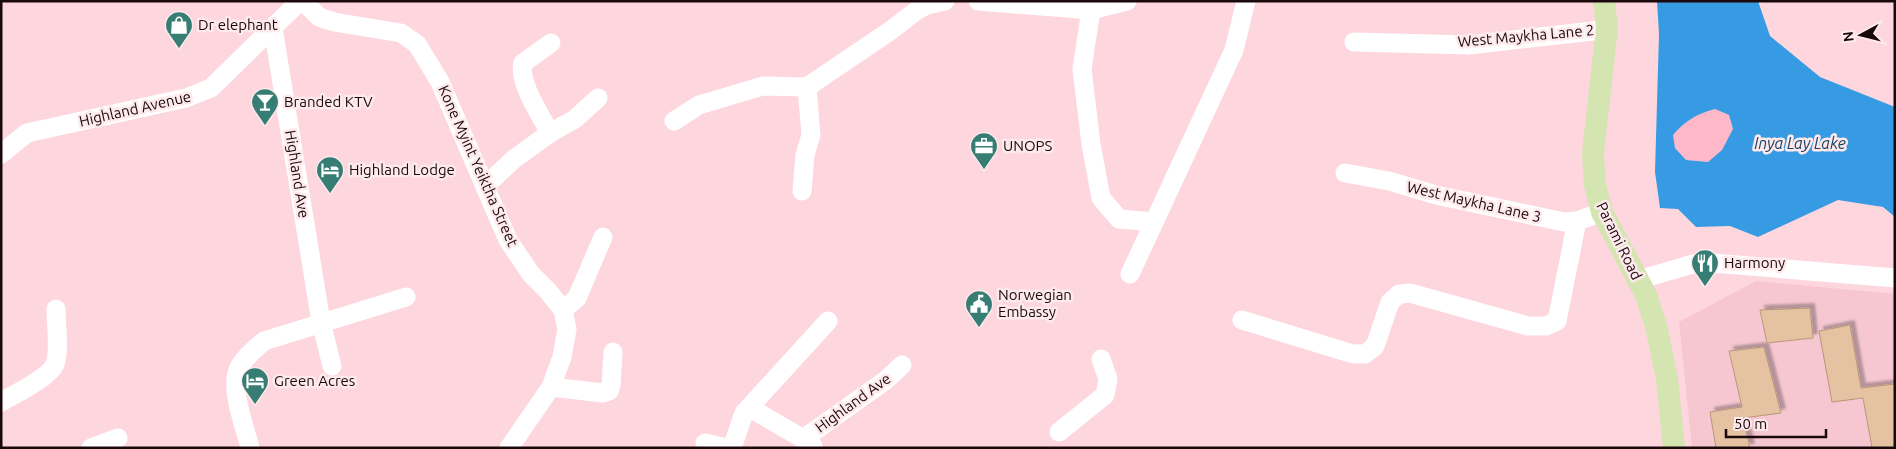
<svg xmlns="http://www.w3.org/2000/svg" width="1896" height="449" viewBox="0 0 1896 449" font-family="Ubuntu,sans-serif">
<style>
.built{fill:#f6c7d1}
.green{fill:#feb8c8}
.water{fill:#369be2;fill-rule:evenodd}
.building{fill:#e5c2a2;stroke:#b89779;filter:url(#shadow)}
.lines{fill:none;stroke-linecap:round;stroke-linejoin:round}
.minor{stroke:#fff;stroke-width:19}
.major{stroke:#d4e5b2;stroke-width:22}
.labels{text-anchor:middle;stroke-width:5;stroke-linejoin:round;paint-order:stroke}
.poi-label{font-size:15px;fill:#19090d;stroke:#fee9ed;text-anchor:start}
.street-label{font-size:15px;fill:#19090d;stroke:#fee9ed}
.water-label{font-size:16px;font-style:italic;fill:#1d4462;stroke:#fee9ed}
</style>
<defs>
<filter id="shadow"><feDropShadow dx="4.5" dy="-4.5" stdDeviation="1" flood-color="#0004"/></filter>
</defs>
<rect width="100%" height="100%" fill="#fed6de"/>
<!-- built -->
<polygon class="built" points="1756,281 1895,294 1895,448 1692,448 1679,322"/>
<!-- green -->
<path class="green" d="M1714 109 1729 115 1733 130 1722 150 1708 162 1686 160 1675 148 1672 135C1685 121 1696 114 1714 109Z"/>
<!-- water -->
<path class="water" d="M1657 1H1758L1770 36 1820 77 1895 107V217L1883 207 1838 200 1758 237 1730 226 1696 227 1678 209 1660 208 1655 172 1659 34ZM1715 109 1729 115 1733 129 1722 150 1708 162 1686 160 1675 148 1673 135C1685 121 1696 114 1715 109Z"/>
<!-- building -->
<g class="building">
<polygon points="1810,308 1813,338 1767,343 1760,310"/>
<polygon points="1850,325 1861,388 1895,384 1895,448 1872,448 1863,398 1832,402 1819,331"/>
<polygon points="1764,347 1781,413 1743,418 1750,448 1716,448 1710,412 1742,407 1729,351"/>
</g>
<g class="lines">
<!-- minor -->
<g class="minor">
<polyline points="303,1 319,17 334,22 401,33 417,44 440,82 508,240 531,274 548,291 563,310 567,329 562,357 551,387 509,448"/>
<polyline points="978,1 1091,10 1127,1"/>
<polyline points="1091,10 1082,69 1091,144 1101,198 1119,219 1154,222"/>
<polyline points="273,28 321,322 332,366"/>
<polyline points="1354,42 1469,45 1593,31 1607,28"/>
<polyline points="674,121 699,105 763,86 807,87 890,31 916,11 927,5 945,1"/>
<path d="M550 133C541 116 518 82 523 63L551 43"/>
<polyline points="1,154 27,133 186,98 211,88 300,1"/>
<polyline points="1345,173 1389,181 1436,195 1564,222 1577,221 1602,212"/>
<polyline points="485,186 514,159 550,133 575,119 598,98"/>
<polyline points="802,191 805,155 811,135 807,87"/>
<polyline points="1130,274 1234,50 1246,1"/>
<polyline points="1638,280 1700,262 1895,278"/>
<polyline points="563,310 577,298 603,237"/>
<polyline points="1242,320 1353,354 1365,354 1375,346 1390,302 1399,294 1410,293 1528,326 1546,326 1557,321 1577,221"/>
<polyline points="551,387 603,393 609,391 611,386 613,352"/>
<path d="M1 402C15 394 49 378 55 364 60 351 56 324 56 309"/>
<polyline points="750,408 812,444 813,447"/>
<polyline points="1059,432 1105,395 1108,379 1101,359"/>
<polyline points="803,439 886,380 902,365"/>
<polyline points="705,443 726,448"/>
<polyline points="91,448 118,438"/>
<path d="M250 448C245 427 230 390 238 370 242 359 255 349 264 341L406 297"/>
<polyline points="732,448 744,413 828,321"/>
</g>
<!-- major -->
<polyline class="major" points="1604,1 1607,28 1593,153 1595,185 1602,212 1646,295 1656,326 1667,379 1674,448"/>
</g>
<!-- icons -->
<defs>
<g id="shop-pin" transform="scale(1.4375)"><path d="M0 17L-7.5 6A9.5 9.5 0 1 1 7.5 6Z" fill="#367d73" stroke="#fee9ed"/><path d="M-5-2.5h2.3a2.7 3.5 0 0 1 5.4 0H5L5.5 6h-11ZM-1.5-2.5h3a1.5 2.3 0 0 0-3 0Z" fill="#fff"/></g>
<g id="bar-pin" transform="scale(1.4375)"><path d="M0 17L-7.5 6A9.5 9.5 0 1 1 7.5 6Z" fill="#367d73" stroke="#fee9ed"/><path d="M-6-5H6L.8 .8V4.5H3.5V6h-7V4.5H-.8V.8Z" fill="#fff"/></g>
<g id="office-pin" transform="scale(1.4375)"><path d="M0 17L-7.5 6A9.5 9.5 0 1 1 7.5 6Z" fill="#367d73" stroke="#fee9ed"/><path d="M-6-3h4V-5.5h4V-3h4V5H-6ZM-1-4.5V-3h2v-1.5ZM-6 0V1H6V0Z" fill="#fff"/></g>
<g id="hotel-pin" transform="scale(1.4375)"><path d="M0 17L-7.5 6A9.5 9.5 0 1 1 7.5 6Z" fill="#367d73" stroke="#fee9ed"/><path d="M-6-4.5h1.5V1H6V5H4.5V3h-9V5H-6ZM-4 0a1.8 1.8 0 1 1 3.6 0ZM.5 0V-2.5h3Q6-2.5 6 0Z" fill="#fff"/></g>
<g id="restaurant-pin" transform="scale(1.4375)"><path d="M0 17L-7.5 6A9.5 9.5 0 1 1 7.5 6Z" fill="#367d73" stroke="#fee9ed"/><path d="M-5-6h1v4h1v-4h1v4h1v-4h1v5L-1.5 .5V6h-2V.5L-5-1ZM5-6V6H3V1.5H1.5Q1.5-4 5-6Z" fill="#fff"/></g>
<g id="civic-pin" transform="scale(1.4375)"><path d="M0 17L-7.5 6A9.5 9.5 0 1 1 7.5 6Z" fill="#367d73" stroke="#fee9ed"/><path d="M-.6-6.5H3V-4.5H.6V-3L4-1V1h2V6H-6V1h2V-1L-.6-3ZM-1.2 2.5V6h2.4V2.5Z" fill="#fff"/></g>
</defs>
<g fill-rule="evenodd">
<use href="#shop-pin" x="179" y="25"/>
<use href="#bar-pin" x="265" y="102"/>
<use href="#office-pin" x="984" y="146"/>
<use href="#hotel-pin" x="330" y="170"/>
<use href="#restaurant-pin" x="1705" y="263"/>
<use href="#civic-pin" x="979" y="304"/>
<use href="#hotel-pin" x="255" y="381"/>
</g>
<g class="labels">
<!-- poi labels -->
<g class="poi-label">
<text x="198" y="30">Dr elephant</text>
<text x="284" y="107">Branded KTV</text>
<text x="1003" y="151">UNOPS</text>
<text x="349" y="175">Highland Lodge</text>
<text x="1724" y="268">Harmony</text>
<text x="998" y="300">Norwegian<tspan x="998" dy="17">Embassy</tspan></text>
<text x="274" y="386">Green Acres</text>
</g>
<!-- street labels -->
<g class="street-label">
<text transform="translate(1526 36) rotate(-5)" y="5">West Maykha Lane 2</text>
<text transform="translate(135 109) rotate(-13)" y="5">Highland Avenue</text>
<text transform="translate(478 166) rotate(66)" y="5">Kone Myint Yeiktha Street</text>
<text transform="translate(297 174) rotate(81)" y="5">Highland Ave</text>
<text transform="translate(1474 202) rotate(13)" y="5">West Maykha Lane 3</text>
<text transform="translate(1619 241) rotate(64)" y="5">Parami Road</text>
<text transform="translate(853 403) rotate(-36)" y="5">Highland Ave</text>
</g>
<!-- water labels -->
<g class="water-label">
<text x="1800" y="149">Inya Lay Lake</text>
</g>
</g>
<!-- border -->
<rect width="1896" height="449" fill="none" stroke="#19090d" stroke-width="5"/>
<!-- north arrow -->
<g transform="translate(1861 35) rotate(263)" stroke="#fee9ed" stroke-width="4" paint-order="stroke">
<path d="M0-4L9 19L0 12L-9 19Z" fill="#19090d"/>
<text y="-8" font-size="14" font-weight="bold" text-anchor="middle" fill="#19090d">N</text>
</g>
<!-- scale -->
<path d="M1726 429v8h100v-8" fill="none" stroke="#19090d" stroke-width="2.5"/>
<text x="1734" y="429" font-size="15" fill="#19090d" stroke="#fee9ed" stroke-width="4" paint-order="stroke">50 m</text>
</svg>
